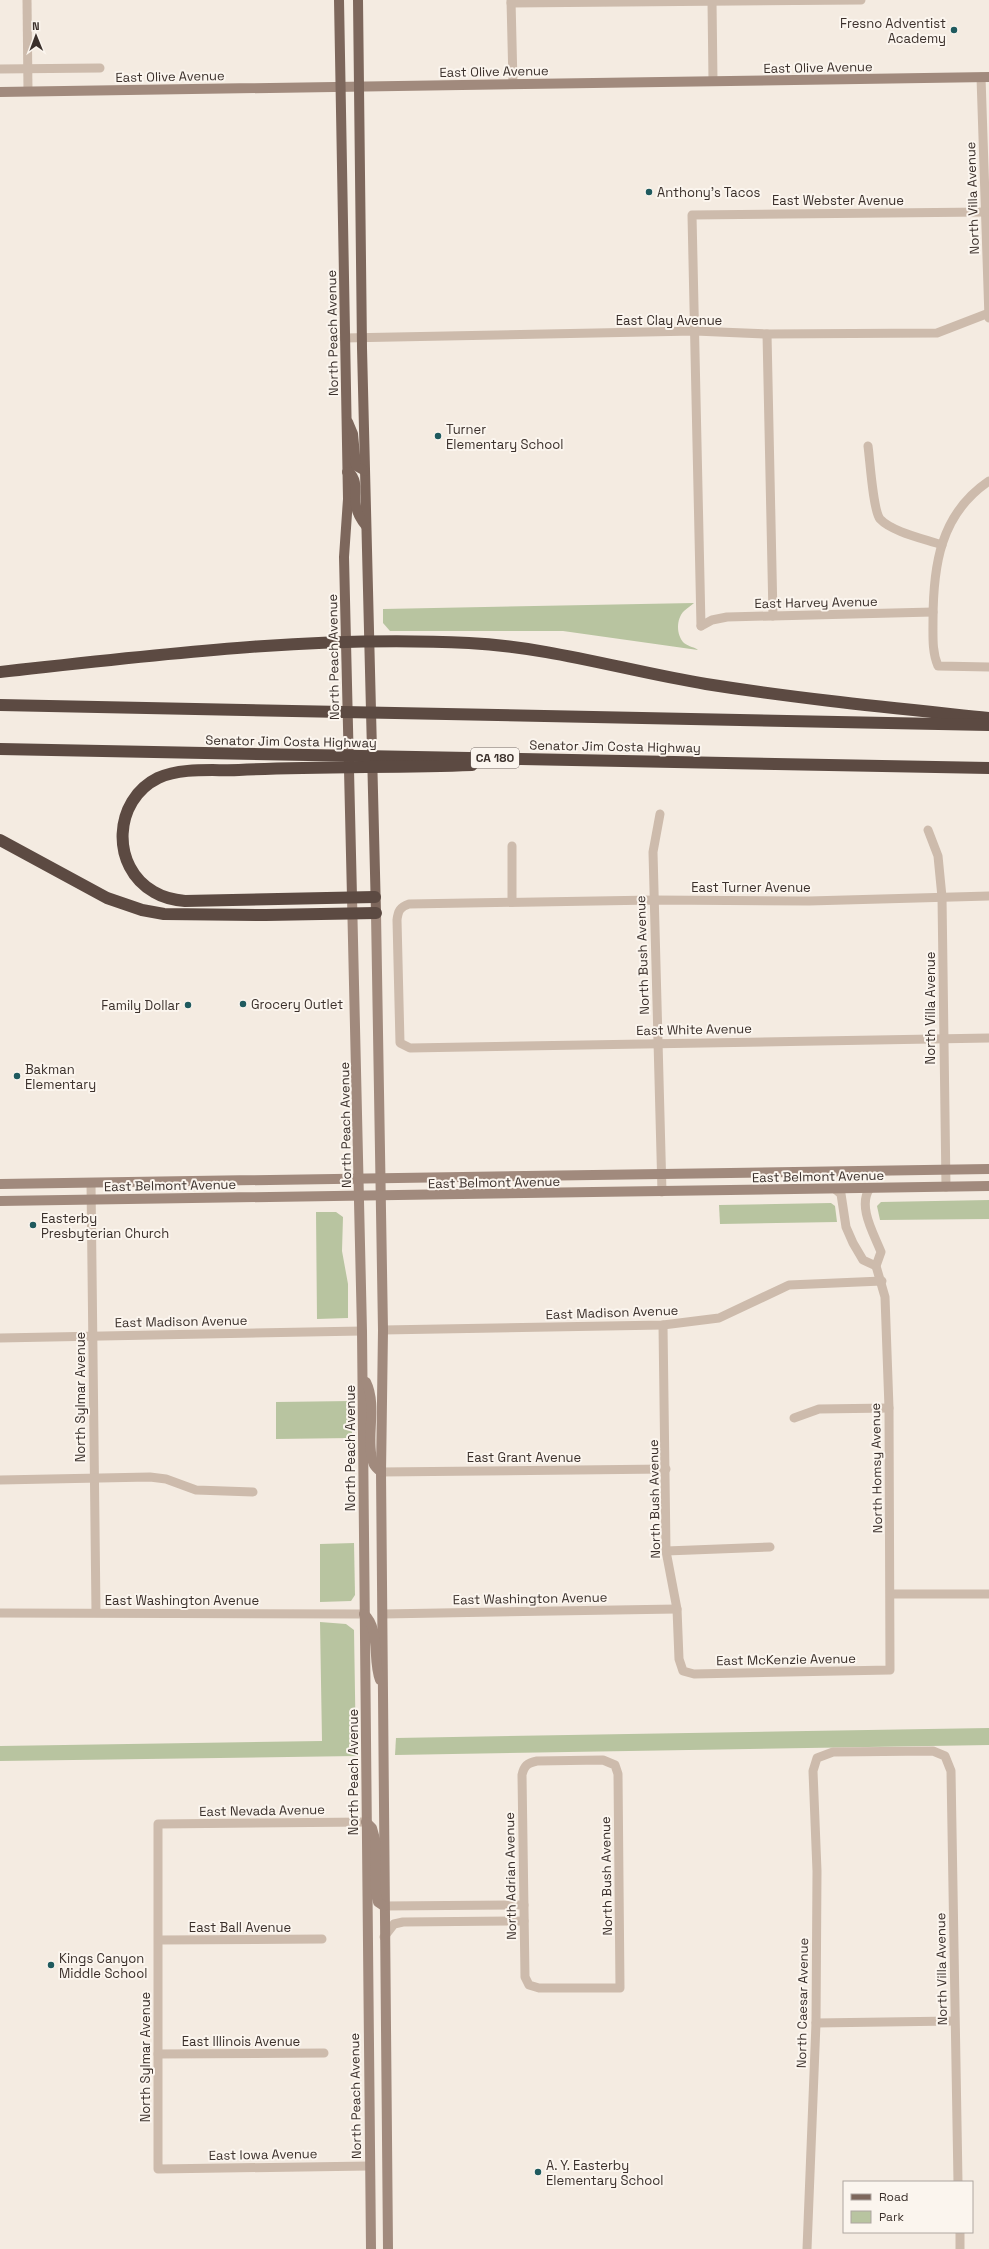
<svg xmlns="http://www.w3.org/2000/svg" width="989" height="2249" viewBox="0 0 989 2249" font-family="'Space Grotesk',sans-serif">
<style>
.green{fill:#b8c4a0}
.lines{fill:none;stroke-linecap:round;stroke-linejoin:round}
.street{stroke:#cdbbac;stroke-width:9}
.secondary{stroke:#a18a7d;stroke-width:10}
.primary{stroke:#7d675c;stroke-width:10}
.highway{stroke:#5c4a42;stroke-width:12}
.poi-dot{fill:#1f5a5e;stroke:#fbf5ee;stroke-width:1.5}
.labels{text-anchor:middle;stroke-width:4;stroke-linejoin:round;paint-order:stroke}
.shield{fill:#fbf5ee;stroke:#756b66;stroke-width:1}
.shield-label{font-size:12px;font-weight:bold;fill:#3b302b}
.poi-label{font-size:13px;fill:#3b302b;stroke:#fbf5ee;text-anchor:start}
.street-label{font-size:13px;fill:#3b302b;stroke:#fbf5ee}
</style>
<rect width="100%" height="100%" fill="#f4ebe1"/>
<!-- green -->
<g class="green">
<path d="M694 603C691 606 687 608 684 611 676 619 676 635 684 643 689 647 695 647 698 650L563 631H390L383 623V609Z"/>
<polygon points="989,1200 989,1219 880,1220 877,1206 881,1202"/>
<polygon points="831,1203 835,1206 837,1222 720,1224 719,1205"/>
<polygon points="316,1212 336,1212 343,1217 342,1251 348,1284 348,1318 317,1319"/>
<polygon points="352,1401 352,1438 276,1439 276,1402"/>
<polygon points="354,1543 355,1595 351,1601 320,1602 320,1544"/>
<polygon points="320,1622 346,1624 354,1630 356,1756 0,1761 0,1746 322,1741"/>
<polygon points="989,1728 989,1745 395,1755 396,1738"/>
</g>
<g class="lines">
<!-- street -->
<g class="street">
<polyline points="27,0 28,91"/>
<polyline points="511,0 513,83"/>
<polyline points="712,1 713,81"/>
<polyline points="511,3 861,0"/>
<polyline points="0,69 100,68"/>
<polyline points="981,77 989,318"/>
<polyline points="767,334 773,616"/>
<polyline points="344,338 695,331 767,334 937,333 989,313"/>
<path d="M868 446C870 460 873 510 880 519 892 532 925 539 942 545"/>
<path d="M989 481C940 514 933 566 933 621 933 637 932 652 938 666L989 667"/>
<polyline points="701,626 692,215 985,212"/>
<polyline points="701,626 712,620 727,617 933,612"/>
<polyline points="660,814 653,852 662,1192"/>
<polyline points="928,830 938,856 942,897 946,1187"/>
<polyline points="512,846 512,902"/>
<path d="M989 896 809 901 654 900 409 904C400 907 398 911 397 920L400 1043 410 1048 989 1038"/>
<polyline points="91,1183 96,1612"/>
<polyline points="835,1189 841,1194 846,1227 853,1243 863,1260 876,1266"/>
<path d="M663 1325 666 1551 677 1609 679 1659 683 1671 694 1674 890 1670 889 1408 885 1297 876 1266 881 1252C874 1234 857 1206 870 1188"/>
<polyline points="383,1330 663,1325 719,1318 789,1285 882,1281"/>
<polyline points="0,1338 362,1331"/>
<polyline points="794,1418 819,1409 889,1408"/>
<polyline points="381,1472 666,1469"/>
<polyline points="0,1480 150,1477 166,1479 196,1490 253,1492"/>
<polyline points="666,1551 770,1547"/>
<polyline points="891,1594 989,1594"/>
<polyline points="0,1613 364,1614"/>
<polyline points="383,1614 677,1609"/>
<path d="M603 1760 615 1765 618 1774 620 1988H539L529 1985 525 1977 522 1775C524 1766 527 1763 537 1761Z"/>
<polyline points="366,1822 158,1824 158,2169 369,2166"/>
<polyline points="384,1906 524,1905"/>
<polyline points="384,1937 394,1924 403,1922 524,1921"/>
<polyline points="159,1940 322,1939"/>
<polyline points="816,2023 954,2021"/>
<polyline points="158,2054 324,2053"/>
<polyline points="960,2232 960,2249"/>
<polyline points="807,2249 816,2023 817,1871 813,1771 817,1758 833,1752 933,1751 945,1756 951,1771 958,2182"/>
</g>
<!-- secondary -->
<g class="secondary">
<polyline points="0,92 989,77"/>
<polyline points="352,897 362,1331 371,2249"/>
<polyline points="376,913 383,1330 381,1472 388,2249"/>
<polyline points="0,1184 989,1169"/>
<polyline points="0,1201 989,1186"/>
<path d="M366 1382C378 1406 365 1440 373 1462 374 1467 378 1469 381 1472"/>
<path d="M364 1614C381 1630 372 1660 380 1680"/>
<polyline points="366,1822 372,1828 375,1839 376,1894 378,1902 384,1906"/>
</g>
<!-- primary -->
<g class="primary">
<polyline points="339,0 348,499 344,557 352,897"/>
<polyline points="358,0 362,348 376,913"/>
<polyline points="348,422 353,434 356,466 365,471"/>
<path d="M347 472H349C359 481 354 494 356 506 357 514 361 520 366 526"/>
</g>
<!-- highway -->
<g class="highway">
<path d="M0 672C156 655 312 635 469 643 550 647 627 671 706 684 800 699 894 708 989 718"/>
<polyline points="0,705 989,725"/>
<polyline points="0,749 989,768"/>
<polyline points="0,840 107,898 142,910 164,914 266,915 376,913"/>
<path d="M375 897 185 901C174 900 164 898 154 892 110 867 113 800 158 778 182 767 214 771 239 770 317 766 394 768 472 765"/>
</g>
</g>
<!-- markers -->
<g class="poi-dot">
<circle cx="954" cy="30" r="4"/>
<circle cx="649" cy="192" r="4"/>
<circle cx="438" cy="436" r="4"/>
<circle cx="243" cy="1004" r="4"/>
<circle cx="188" cy="1005" r="4"/>
<circle cx="17" cy="1076" r="4"/>
<circle cx="33" cy="1225" r="4"/>
<circle cx="51" cy="1965" r="4"/>
<circle cx="538" cy="2172" r="4"/>
</g>
<g class="labels">
<!-- shield labels -->
<rect class="shield" x="471" y="748" width="48" height="20" rx="3"/>
<g class="shield-label">
<text x="495" y="762">CA 180</text>
</g>
<!-- poi labels -->
<g class="poi-label">
<text x="946" y="28" text-anchor="end">Fresno Adventist<tspan x="946" dy="15">Academy</tspan></text>
<text x="657" y="197">Anthony's Tacos</text>
<text x="446" y="434">Turner<tspan x="446" dy="15">Elementary School</tspan></text>
<text x="251" y="1009">Grocery Outlet</text>
<text x="180" y="1010" text-anchor="end">Family Dollar</text>
<text x="25" y="1074">Bakman<tspan x="25" dy="15">Elementary</tspan></text>
<text x="41" y="1223">Easterby<tspan x="41" dy="15">Presbyterian Church</tspan></text>
<text x="59" y="1963">Kings Canyon<tspan x="59" dy="15">Middle School</tspan></text>
<text x="546" y="2170">A. Y. Easterby<tspan x="546" dy="15">Elementary School</tspan></text>
</g>
<!-- street labels -->
<g class="street-label">
<text transform="translate(818 67) rotate(-1)" y="5">East Olive Avenue</text>
<text transform="translate(494 71) rotate(-1)" y="5">East Olive Avenue</text>
<text transform="translate(170 76) rotate(-1)" y="5">East Olive Avenue</text>
<text transform="translate(972 198) rotate(-92)" y="5">North Villa Avenue</text>
<text x="838" y="205">East Webster Avenue</text>
<text x="669" y="325">East Clay Avenue</text>
<text transform="translate(332 333) rotate(-91)" y="5">North Peach Avenue</text>
<text transform="translate(816 602) rotate(-1)" y="5">East Harvey Avenue</text>
<text transform="translate(333 657) rotate(-91)" y="5">North Peach Avenue</text>
<text transform="translate(291 741) rotate(1)" y="5">Senator Jim Costa Highway</text>
<text transform="translate(615 746) rotate(1)" y="5">Senator Jim Costa Highway</text>
<text x="751" y="892">East Turner Avenue</text>
<text transform="translate(642 955) rotate(-92)" y="5">North Bush Avenue</text>
<text transform="translate(930 1008) rotate(-90)" y="5">North Villa Avenue</text>
<text transform="translate(694 1029) rotate(-1)" y="5">East White Avenue</text>
<text transform="translate(345 1125) rotate(-91)" y="5">North Peach Avenue</text>
<text transform="translate(818 1176) rotate(-1)" y="5">East Belmont Avenue</text>
<text transform="translate(494 1182) rotate(-1)" y="5">East Belmont Avenue</text>
<text transform="translate(170 1185) rotate(-1)" y="5">East Belmont Avenue</text>
<text transform="translate(612 1312) rotate(-2)" y="5">East Madison Avenue</text>
<text transform="translate(181 1321) rotate(-1)" y="5">East Madison Avenue</text>
<text transform="translate(80 1397) rotate(-90)" y="5">North Sylmar Avenue</text>
<text transform="translate(350 1448) rotate(-90)" y="5">North Peach Avenue</text>
<text x="524" y="1462">East Grant Avenue</text>
<text transform="translate(876 1468) rotate(-91)" y="5">North Homsy Avenue</text>
<text transform="translate(654 1499) rotate(-91)" y="5">North Bush Avenue</text>
<text transform="translate(530 1598) rotate(-1)" y="5">East Washington Avenue</text>
<text x="182" y="1605">East Washington Avenue</text>
<text transform="translate(786 1659) rotate(-1)" y="5">East McKenzie Avenue</text>
<text transform="translate(353 1772) rotate(-90)" y="5">North Peach Avenue</text>
<text transform="translate(262 1810) rotate(-1)" y="5">East Nevada Avenue</text>
<text transform="translate(510 1876) rotate(-91)" y="5">North Adrian Avenue</text>
<text transform="translate(606 1876) rotate(-91)" y="5">North Bush Avenue</text>
<text x="240" y="1932">East Ball Avenue</text>
<text transform="translate(941 1969) rotate(-91)" y="5">North Villa Avenue</text>
<text transform="translate(802 2003) rotate(-89)" y="5">North Caesar Avenue</text>
<text x="241" y="2046">East Illinois Avenue</text>
<text transform="translate(145 2057) rotate(-90)" y="5">North Sylmar Avenue</text>
<text transform="translate(355 2096) rotate(-91)" y="5">North Peach Avenue</text>
<text transform="translate(263 2154) rotate(-1)" y="5">East Iowa Avenue</text>
</g>
</g>
<!-- legend -->
<rect x="843" y="2181" width="130" height="52" fill="#fbf5ee" stroke="#aea6a0"/>
<rect x="851" y="2194" width="20" height="6" fill="#7d675c" stroke="#aea6a0"/>
<text x="879" y="2201" font-size="12" fill="#3b302b">Road</text>
<rect x="851" y="2211" width="20" height="12" fill="#b8c4a0" stroke="#aea6a0"/>
<text x="879" y="2221" font-size="12" fill="#3b302b">Park</text>
<!-- north arrow -->
<g transform="translate(36 36) rotate(359)" stroke="#fbf5ee" stroke-width="3" paint-order="stroke">
<path d="M0-3L7 15L0 10L-7 15Z" fill="#3b302b"/>
<text y="-6" font-size="11" font-weight="bold" text-anchor="middle" fill="#3b302b">N</text>
</g>
</svg>
